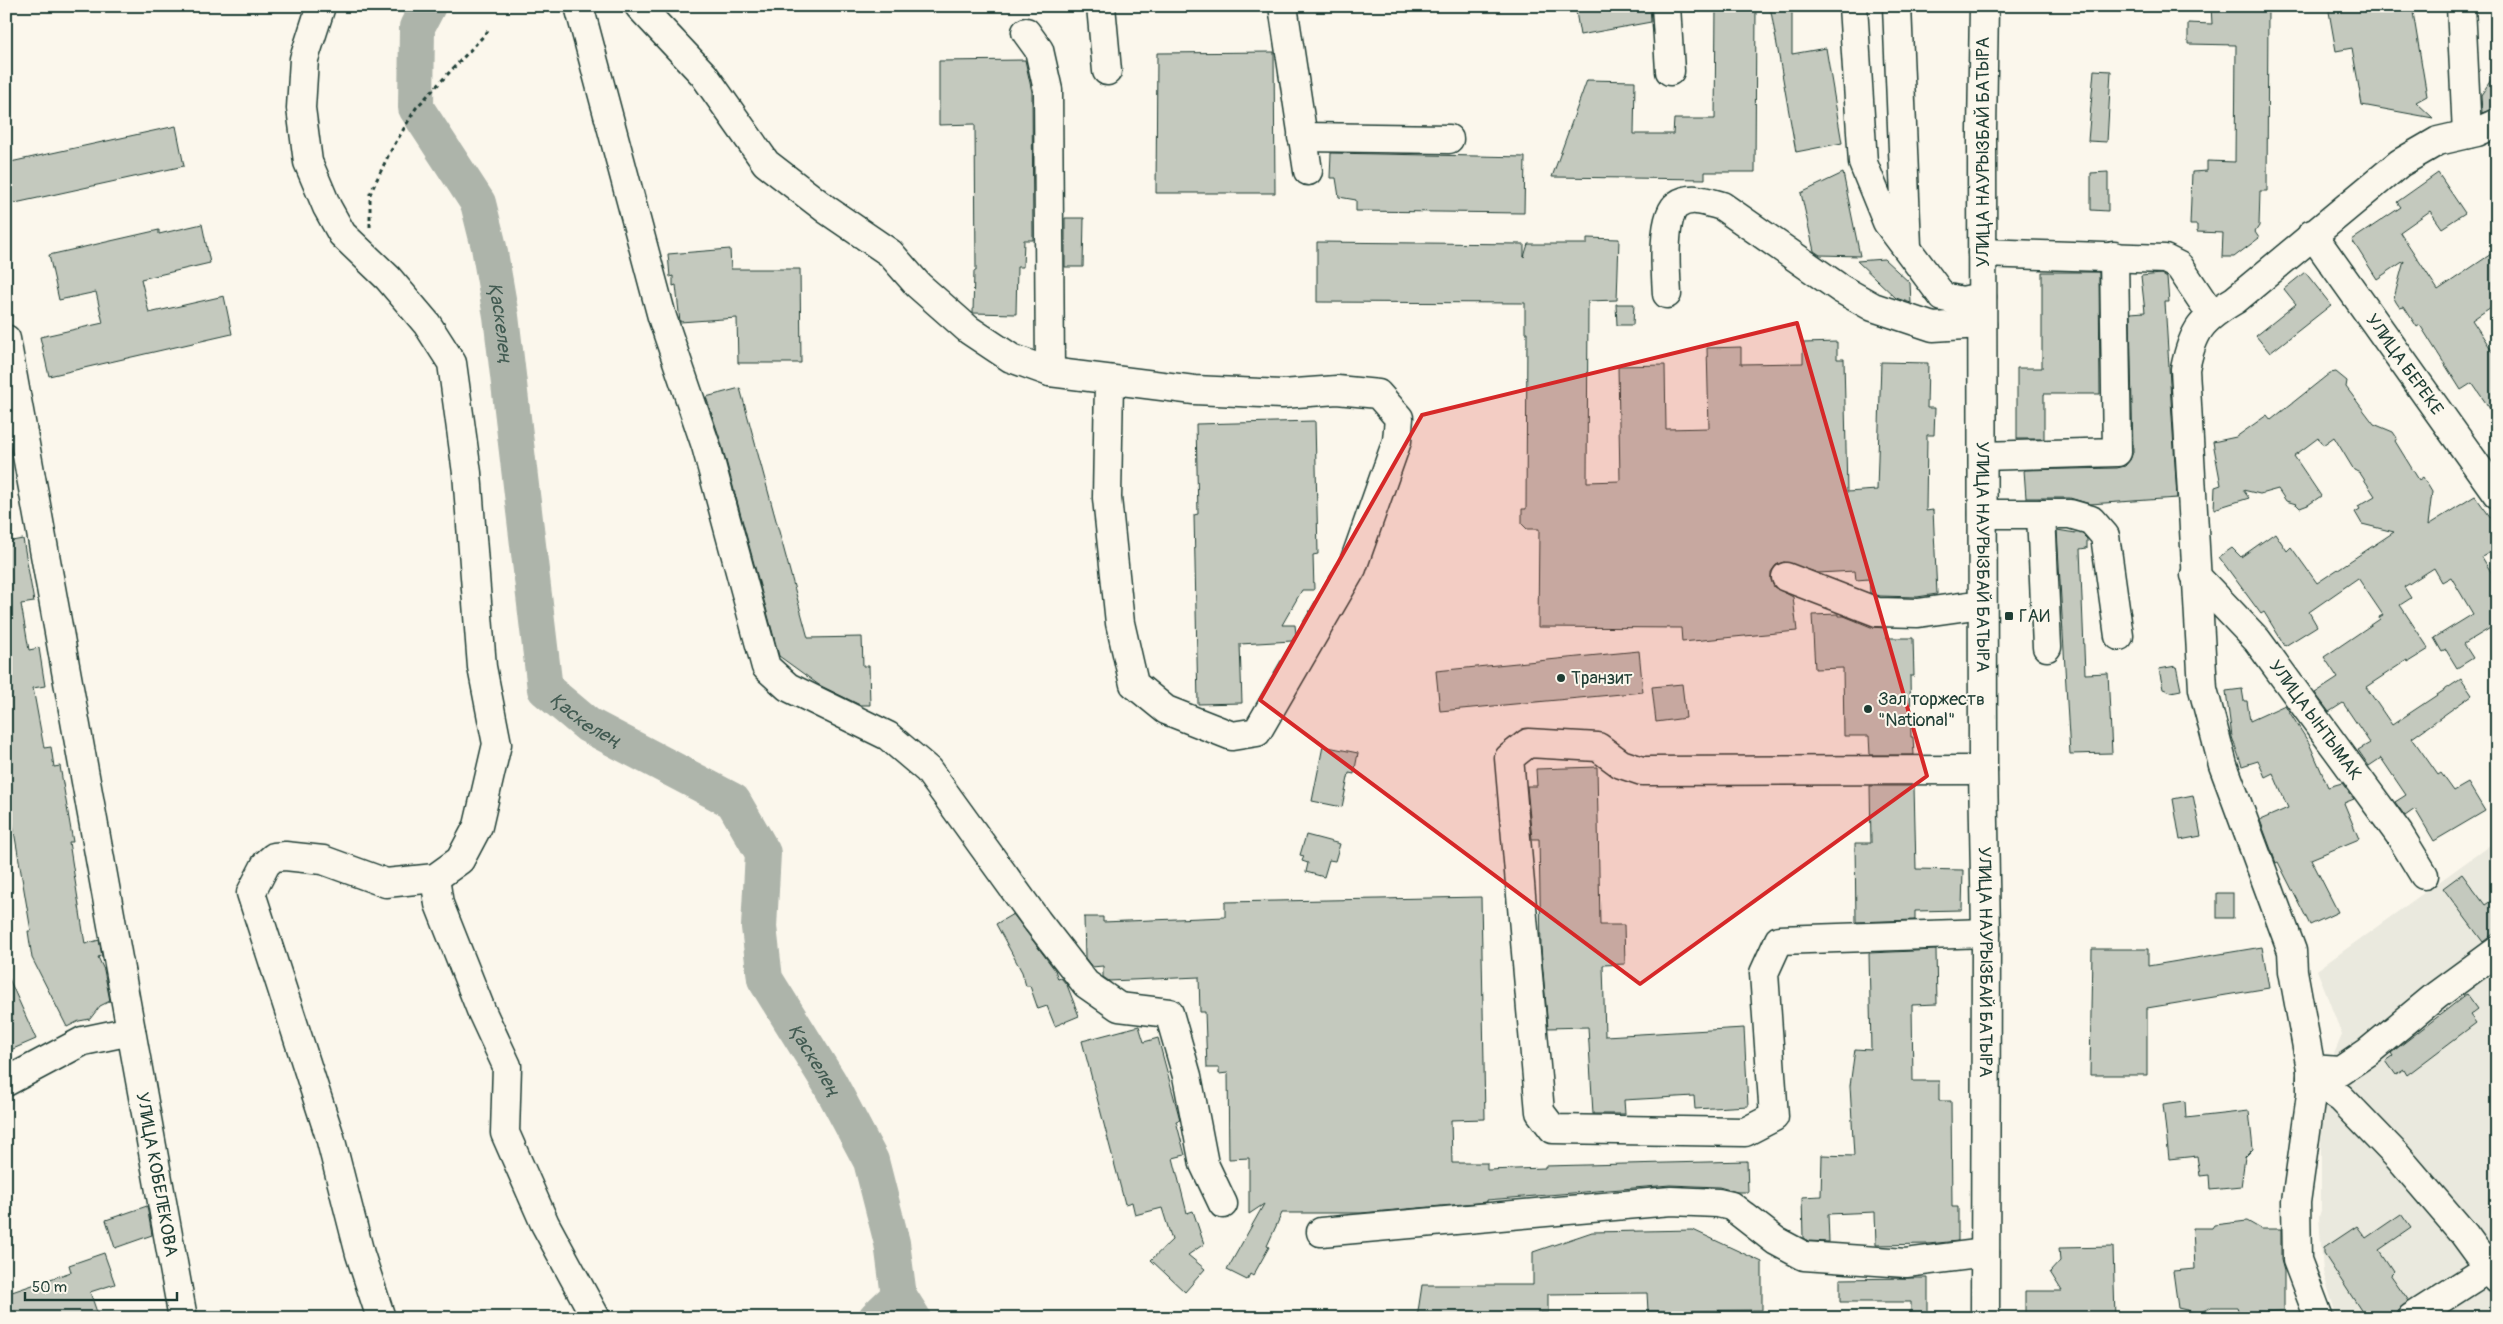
<svg xmlns="http://www.w3.org/2000/svg" width="2503" height="1324" viewBox="0 0 2503 1324" font-family="Pangolin,sans-serif">
<style>
.built{fill:#eae9de}
.lines{fill:none;stroke-linecap:round;stroke-linejoin:round}
.river{stroke:#adb4aa;stroke-width:36}
.building{fill:#c4c9be;stroke:#1f3d34}
.minor-casing{stroke:#1f3d34;stroke-width:31}
.major-casing{stroke:#1f3d34;stroke-width:31}
.path{stroke:#1f3d34;stroke-width:3;stroke-dasharray:4 4;stroke-linecap:butt}
.minor{stroke:#fbf7ec;stroke-width:28}
.major{stroke:#fbf7ec;stroke-width:28}
.marked{fill:#d62828;fill-opacity:0.2;stroke:#d62828;stroke-width:4;stroke-linejoin:round}
.poi-dot{fill:#1f3d34;stroke:#fbf7ec;stroke-width:2}
.labels{text-anchor:middle;stroke-width:4;stroke-linejoin:round;paint-order:stroke}
.street-label{font-size:18px;fill:#1f3d34;stroke:#fbf7ec}
.poi-label{font-size:18px;fill:#1f3d34;stroke:#fbf7ec;text-anchor:start}
.water-label{font-size:19px;font-style:italic;fill:#425b52;stroke:#fbf7ec}
</style>
<rect width="100%" height="100%" fill="#fbf7ec"/>
<filter id="ink" filterUnits="userSpaceOnUse"><feTurbulence type="fractalNoise" baseFrequency=".02" numOctaves="2"/><feDisplacementMap in="SourceGraphic" scale="10" xChannelSelector="R" yChannelSelector="G"/><feConvolveMatrix kernelMatrix="1 2 1 2 8 2 1 2 1" color-interpolation-filters="sRGB"/></filter>
<g filter="url(#ink)">
<!-- built -->
<polygon class="built" points="2497,840 2497,1318 2337,1318 2323,1272 2319,1217 2321,1210 2321,1085 2342,1035 2317,970"/>
<g class="lines">
<!-- river -->
<g class="river">
<path id="s1" d="M428 6 417 27 416 108 478 203 489 247 501 316 545 689 588 725 733 801 763 853 759 927 765 979 829 1082 871 1161 892 1243 899 1296 913 1318"/>
<polyline points="876,1318 899,1296"/>
</g>
</g>
<!-- building -->
<g class="building">
<polygon points="1575,6 1650,6 1651,22 1580,35"/>
<polygon points="1716,6 1756,6 1755,172 1705,172 1705,179 1552,177 1587,80 1635,81 1634,134 1673,134 1674,119 1715,119"/>
<polygon points="1770,6 1792,6 1792,54 1826,48 1842,143 1796,152"/>
<polygon points="2211,6 2268,6 2267,191 2260,191 2259,226 2255,232 2259,238 2234,257 2222,257 2223,233 2197,232 2197,225 2190,225 2192,172 2207,171 2207,161 2235,162 2236,45 2188,44 2188,23 2212,24"/>
<polygon points="2328,6 2412,6 2427,96 2416,102 2433,118 2362,105 2352,48 2336,51"/>
<polygon points="1274,52 1275,193 1156,193 1157,53"/>
<polygon points="1025,60 1032,92 1033,240 1024,240 1023,267 1017,267 1016,314 973,313 974,271 976,271 975,124 939,125 939,61"/>
<polygon points="2094,70 2111,71 2107,142 2088,141"/>
<polygon points="2497,71 2497,108 2482,113 2481,95"/>
<polygon points="176,126 184,166 6,205 6,163"/>
<polygon points="1331,153 1525,157 1524,213 1356,211 1356,200 1339,197 1336,178 1330,178"/>
<polygon points="2108,172 2108,211 2091,210 2091,173"/>
<polygon points="1843,173 1860,256 1820,255 1814,251 1801,193"/>
<polygon points="2438,173 2465,213 2442,228 2430,211 2400,232 2438,290 2497,250 2497,303 2472,320 2497,358 2497,419 2472,383 2461,390 2420,325 2417,327 2404,307 2400,308 2396,302 2394,298 2404,261 2377,279 2352,240 2401,207 2397,202"/>
<polygon points="1065,218 1084,218 1083,267 1065,267"/>
<polygon points="202,224 210,263 141,279 149,313 224,296 232,334 49,376 40,337 103,323 96,292 59,300 49,255 159,230 159,234"/>
<polygon points="1587,238 1619,239 1617,300 1588,301 1587,482 1620,481 1618,366 1665,365 1666,429 1709,428 1707,348 1741,347 1741,364 1803,363 1803,343 1837,342 1837,359 1844,359 1847,492 1877,490 1881,362 1928,363 1927,408 1935,408 1934,435 1927,435 1926,511 1933,510 1937,594 1917,597 1880,596 1870,593 1869,579 1856,580 1855,571 1818,573 1784,562 1776,565 1771,572 1771,580 1774,587 1793,597 1797,631 1682,642 1681,628 1538,627 1539,529 1527,529 1522,524 1522,509 1526,509 1527,332 1525,332 1525,303 1317,302 1317,242 1524,244 1524,257 1528,244 1587,244"/>
<polygon points="730,249 731,269 800,269 801,363 738,363 737,318 680,322 676,285 673,286 673,276 670,277 668,254"/>
<polygon points="1884,259 1910,283 1911,303 1896,298 1857,261"/>
<polygon points="2042,272 2099,272 2100,394 2044,394 2044,439 2017,439 2017,368 2042,368"/>
<polygon points="2305,272 2331,305 2270,353 2256,336 2296,304 2284,289"/>
<polygon points="2161,274 2167,278 2169,302 2165,302 2177,498 2090,504 2070,498 2026,498 2024,470 2117,468 2125,466 2130,460 2133,452 2130,313 2145,312 2141,276"/>
<polygon points="1616,304 1634,304 1633,325 1617,325"/>
<polygon points="2336,372 2347,381 2346,387 2374,424 2393,432 2397,438 2395,441 2419,480 2423,477 2432,492 2428,525 2475,496 2497,526 2497,548 2482,557 2497,582 2497,624 2464,644 2473,658 2457,668 2446,650 2442,652 2434,638 2473,614 2451,577 2442,582 2434,568 2404,587 2411,598 2400,605 2429,649 2408,662 2407,660 2366,687 2392,725 2461,679 2472,695 2412,738 2438,775 2441,773 2454,791 2468,783 2485,811 2434,841 2415,809 2405,816 2395,802 2406,795 2381,758 2369,766 2358,750 2370,743 2343,703 2329,712 2315,693 2338,678 2324,657 2380,619 2379,617 2383,615 2358,578 2309,612 2317,626 2285,646 2264,612 2261,614 2219,557 2232,548 2241,557 2275,533 2287,551 2291,547 2317,583 2394,532 2362,524 2355,512 2360,509 2358,506 2375,496 2360,473 2354,470 2334,437 2323,445 2318,438 2294,456 2321,496 2308,505 2300,508 2296,504 2286,501 2278,489 2260,494 2243,490 2249,498 2214,509 2215,487 2221,485 2213,442 2236,437 2267,415 2271,420 2330,373"/>
<polygon points="740,388 808,638 862,637 863,666 869,666 870,705 860,705 819,685 779,656 721,442 706,397"/>
<polygon points="1315,421 1318,554 1313,555 1314,590 1302,590 1282,625 1295,625 1296,634 1292,641 1240,644 1242,703 1198,704 1194,515 1198,514 1196,424"/>
<polygon points="2057,530 2082,534 2087,539 2087,548 2080,549 2085,674 2108,673 2112,753 2070,754"/>
<polygon points="23,539 34,602 21,604 29,650 39,648 45,686 33,688 44,748 51,747 54,767 60,766 73,842 69,842 85,944 99,940 102,956 98,957 104,970 110,1001 100,1006 90,1019 79,1021 67,1027 32,958 28,931 31,931 6,784 6,542"/>
<polygon points="1838,614 1838,616 1844,616 1871,627 1886,628 1887,638 1913,638 1914,676 1910,676 1911,737 1913,737 1914,755 1870,755 1869,736 1844,736 1843,668 1815,669 1812,615"/>
<polygon points="1639,651 1643,692 1440,711 1436,671"/>
<polygon points="2176,666 2181,690 2171,692 2163,689 2159,669"/>
<polygon points="1682,684 1686,718 1656,722 1652,687"/>
<polygon points="2242,689 2244,701 2247,701 2250,721 2285,705 2309,743 2328,787 2342,783 2354,799 2344,803 2359,839 2311,859 2338,912 2310,925 2278,862 2276,863 2260,820 2288,808 2273,773 2265,777 2258,761 2242,766 2232,737 2226,691"/>
<polygon points="1323,746 1358,753 1354,774 1349,773 1342,807 1312,801"/>
<polygon points="1597,767 1600,925 1624,925 1625,964 1603,965 1605,1036 1744,1028 1748,1106 1695,1109 1694,1096 1624,1100 1625,1114 1593,1114 1588,1027 1548,1028 1541,948 1539,839 1532,839 1527,786 1537,786 1536,769"/>
<polygon points="1870,786 1914,786 1916,869 1963,870 1962,910 1915,911 1915,920 1856,922 1855,843 1871,843"/>
<polygon points="2193,795 2201,836 2180,840 2173,799"/>
<polygon points="1306,835 1340,844 1335,861 1329,860 1324,877 1306,872 1308,863 1302,861 1304,856 1300,855"/>
<polygon points="2462,874 2485,905 2497,897 2497,931 2483,942 2443,888"/>
<rect x="2217" y="893" width="16" height="25"/>
<polygon points="1481,897 1485,1119 1451,1120 1452,1163 1487,1163 1487,1170 1545,1168 1545,1166 1747,1161 1748,1192 1737,1192 1719,1187 1670,1185 1487,1200 1487,1202 1361,1213 1282,1213 1267,1246 1269,1247 1253,1276 1250,1274 1247,1280 1227,1270 1264,1204 1249,1214 1249,1158 1229,1159 1228,1073 1219,1074 1219,1068 1207,1068 1205,1012 1200,1012 1199,977 1109,981 1103,977 1103,966 1092,967 1085,958 1084,917 1103,917 1103,922 1225,917 1225,902"/>
<polygon points="1013,914 1055,970 1058,979 1061,978 1067,985 1079,1016 1055,1026 1047,1006 1038,1009 1030,986 1026,986 1022,972 996,924"/>
<polygon points="2262,947 2269,988 2147,1008 2147,1075 2090,1075 2092,949 2148,949 2148,966"/>
<polygon points="1936,950 1937,1004 1912,1005 1913,1081 1939,1081 1939,1101 1951,1101 1952,1207 1958,1207 1958,1241 1928,1244 1876,1245 1875,1212 1828,1214 1829,1242 1808,1241 1803,1238 1802,1197 1821,1196 1822,1155 1854,1156 1850,1086 1855,1049 1871,1050 1869,953"/>
<polygon points="6,972 36,1039 6,1052"/>
<polygon points="2467,994 2478,1009 2470,1015 2476,1023 2407,1075 2404,1070 2396,1075 2386,1061 2393,1056 2391,1053"/>
<polygon points="1139,1026 1144,1042 1158,1038 1179,1116 1180,1120 1176,1121 1185,1155 1173,1158 1187,1213 1193,1211 1204,1244 1188,1255 1205,1269 1185,1292 1151,1260 1172,1240 1162,1208 1135,1215 1132,1202 1125,1204 1082,1041"/>
<polygon points="2185,1101 2186,1118 2249,1111 2253,1149 2245,1157 2241,1187 2210,1190 2209,1175 2200,1176 2197,1156 2169,1159 2163,1104"/>
<polygon points="147,1206 152,1235 115,1248 106,1220"/>
<polygon points="2401,1214 2411,1228 2379,1250 2393,1271 2390,1274 2409,1301 2397,1310 2396,1318 2366,1318 2324,1254 2324,1248 2357,1226 2366,1238"/>
<polygon points="2247,1221 2261,1229 2281,1229 2281,1260 2284,1271 2284,1311 2239,1313 2237,1307 2211,1307 2199,1313 2178,1308 2173,1271 2195,1269 2193,1228 2212,1228 2214,1225"/>
<polygon points="1693,1230 1762,1262 1762,1310 1648,1311 1647,1293 1548,1294 1548,1313 1540,1313 1540,1318 1417,1318 1422,1285 1533,1285 1533,1252 1592,1232"/>
<polygon points="2113,1247 2115,1318 2025,1318 2025,1291 2062,1291 2050,1272 2060,1261 2059,1248"/>
<polygon points="104,1253 115,1284 90,1292 99,1318 6,1318 6,1294 71,1272 69,1265"/>
<polygon points="1910,1278 1928,1278 1928,1318 1911,1318 1911,1302 1840,1302 1840,1279"/>
</g>
<g class="lines">
<!-- minor casing -->
<g class="minor-casing">
<g id="minor">
<polyline points="321,6 304,59 301,108 308,162 327,207 342,234 388,278 427,324 452,363 467,473 482,667 497,744 478,826 460,860 435,878 386,883 323,860 285,856 274,857 266,864 251,893 330,1137 360,1254 381,1318"/>
<polyline points="579,6 662,317 706,446 766,667 788,687 888,736 928,770 1037,921 1086,984 1119,1007 1169,1013 1187,1076 1204,1164 1223,1204"/>
<polyline points="639,6 704,75 766,163 827,210 890,253 918,285 969,330 1011,358 1050,372 1194,390 1282,394 1337,390 1378,394 1399,418 1397,441 1352,568 1257,732 1232,736 1166,710 1134,684 1120,623 1107,498 1109,381"/>
<polyline points="1101,6 1107,71"/>
<polyline points="1283,6 1308,171"/>
<polyline points="1666,6 1670,71"/>
<polyline points="1853,6 1863,163 1887,222 1943,297 1962,301 1982,297"/>
<polyline points="1897,6 1907,246"/>
<polyline points="2461,6 2467,134"/>
<polyline points="1026,32 1039,50 1048,90 1050,372"/>
<polyline points="1302,137 1449,139"/>
<path id="s2" d="M2312 234 2497 494"/>
<polyline points="1982,253 2165,259 2179,266 2211,314"/>
<path d="M1667 294C1666 276 1661 216 1677 205 1691 195 1707 202 1722 206L1841 289 1873 307 1933 327 1982 324"/>
<path id="s3" d="M6 339 183 1318"/>
<polyline points="1983,456 2117,452 2114,256"/>
<polyline points="1983,514 2070,514 2091,520 2105,536 2119,636"/>
<polyline points="2041,514 2047,647"/>
<path id="s4" d="M2195 575 2257 640 2399 834 2424 875"/>
<polyline points="1786,577 1877,612 1918,613 1982,604"/>
<polyline points="1983,770 1642,771 1621,764 1598,747 1528,743 1509,758 1540,1112 1553,1129 1745,1132 1774,1117 1764,973 1779,940 1986,933"/>
<polyline points="435,878 439,904 481,1010 507,1066 505,1133 545,1224 596,1318"/>
<polyline points="2311,1069 2340,1071 2368,1052 2437,995 2497,951"/>
<polyline points="2311,1078 2341,1098 2398,1157 2464,1234 2497,1279"/>
<polyline points="6,1082 83,1041 131,1031"/>
<polyline points="1321,1232 1671,1201 1718,1203 1731,1206 1776,1241 1804,1256 1906,1263 1985,1253"/>
<path d="M2319 1318 2297 1260 2296 1202 2311 1095V1069L2293 971 2292 951 2223 765 2203 689 2185 369C2193 330 2201 320 2235 300L2400 163 2438 141 2477 132 2497 123"/>
<polyline points="2411,1318 2489,1268"/>
</g>
</g>
<!-- major casing -->
<g class="major-casing">
<g id="major">
<path id="s5" d="M1984 6 1982 131 1983 770 1986 933 1985 1318"/>
</g>
</g>
<!-- path -->
<polyline class="path" points="370,227 370,194 389,154 416,108 490,29"/>
<!-- minor -->
<use href="#minor" class="minor"/>
<!-- major -->
<use href="#major" class="major"/>
</g>
</g>
<!-- marked area -->
<path class="marked" d="M1797 323 1927 776 1640 984 1260 700 1422 415Z"/>
<!-- markers -->
<g class="poi-dot">
<rect x="2004" y="611" width="10" height="10" rx="2.5"/>
<circle cx="1561" cy="678" r="5"/>
<circle cx="1868" cy="709" r="5"/>
</g>
<g class="labels">
<!-- street labels -->
<g class="street-label">
<text transform="translate(1983 152) rotate(-90)" y="6">УЛИЦА НАУРЫЗБАЙ БАТЫРА</text>
<text dy="6" stroke="none"><textPath href="#s2" startOffset="160">УЛИЦА БЕРЕКЕ</textPath></text>
<text dy="6" stroke="none"><textPath href="#s5" startOffset="551">УЛИЦА НАУРЫЗБАЙ БАТЫРА</textPath></text>
<text dy="6" stroke="none"><textPath href="#s4" startOffset="189">УЛИЦА ЫНТЫМАК</textPath></text>
<text dy="6" stroke="none"><textPath href="#s5" startOffset="956">УЛИЦА НАУРЫЗБАЙ БАТЫРА</textPath></text>
<text dy="6" stroke="none"><textPath href="#s3" startOffset="849">УЛИЦА КОБЕЛЕКОВА</textPath></text>
</g>
<!-- poi labels -->
<g class="poi-label">
<text x="2019" y="622">ГАИ</text>
<text x="1571" y="684">Транзит</text>
<text x="1878" y="705">Зал торжеств<tspan x="1878" dy="21">"National"</tspan></text>
</g>
<!-- water labels -->
<g class="water-label">
<text dy="7" stroke="none"><textPath href="#s1" startOffset="340">Қаскелең</textPath></text>
<text dy="7" stroke="none"><textPath href="#s1" startOffset="760">Қаскелең</textPath></text>
<text dy="7" stroke="none"><textPath href="#s1" startOffset="1210">Қаскелең</textPath></text>
</g>
</g>
<!-- margin -->
<rect width="2503" height="1324" fill="none" stroke="#fbf7ec" stroke-width="25"/>
<rect x="12" y="12" width="2478" height="1299" fill="none" stroke="#1f3d34" stroke-width="2" filter="url(#ink)"/>
<!-- scale -->
<path d="M25 1292v8h152v-8" fill="none" stroke="#1f3d34" stroke-width="2.5"/>
<text x="32" y="1292" font-size="15" fill="#1f3d34" stroke="#fbf7ec" stroke-width="4" paint-order="stroke">50 m</text>
</svg>
